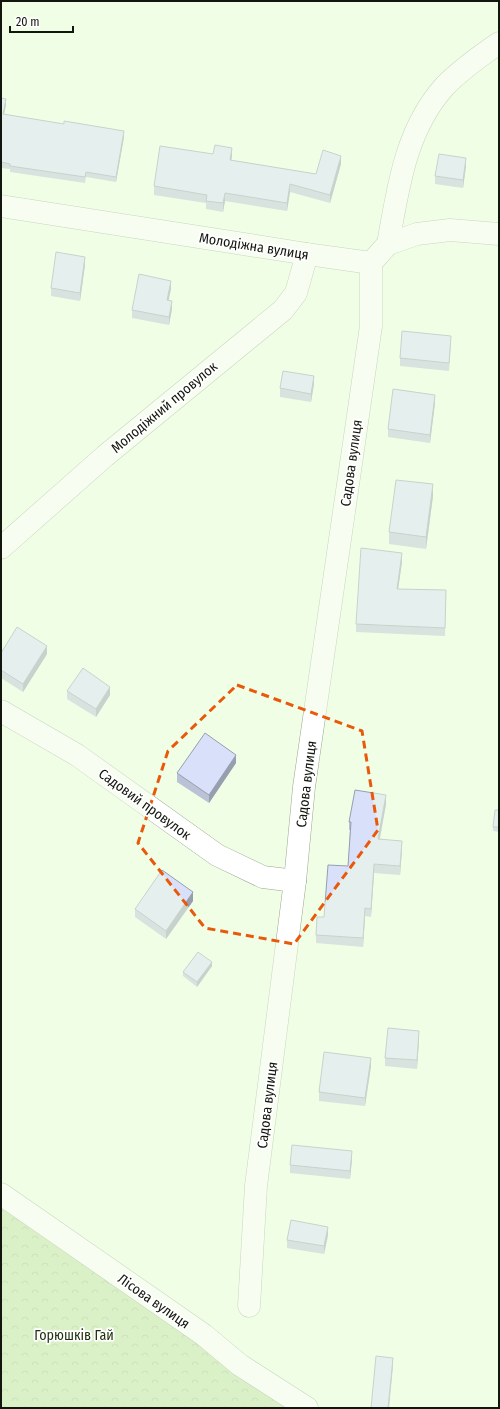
<svg xmlns="http://www.w3.org/2000/svg" width="500" height="1409" viewBox="0 0 500 1409" font-family="'Fira Sans Condensed',sans-serif">
<style>
.forest{fill:url(#forest-crowns)}
.lines{fill:none;stroke-linecap:round;stroke-linejoin:round}
.street-casing{stroke:#9aa690;stroke-width:23}
.street{stroke:#fff;stroke-width:22}
.wall{fill:#bac2d6}
.shaded-wall{fill:#979eae}
.building{fill:#d8e1f9;stroke:#979eae}
.marked{fill:none;stroke:#e8590c;stroke-width:3;stroke-dasharray:8 5;stroke-linejoin:round}
.labels{text-anchor:middle;stroke-width:3.5;stroke-linejoin:round;paint-order:stroke}
.street-label{font-size:14px;fill:#12160e;stroke:#fff}
.park-label{font-size:14px;fill:#21310f;stroke:#fff}
</style>
<defs>
<pattern id="forest-crowns" width="20" height="18" patternUnits="userSpaceOnUse"><rect width="20" height="18" fill="#bfe0a2"/><path d="M2 6a3 3 0 1 1 6 0M12 15a3 3 0 1 1 6 0" fill="none" stroke="#a3bf8a"/></pattern>
</defs>
<rect width="100%" height="100%" fill="#f1fee6"/>
<!-- forest -->
<polygon class="forest" points="1,1198 89,1260 233,1371 286,1408 1,1408"/>
<g class="lines">
<!-- street casing -->
<g class="street-casing">
<g id="street">
<polyline points="1,206 307,254 371,263 388,244 417,234 450,230 499,234"/>
<path d="M388 244C398 189 405 131 444 87 460 70 480 56 499 43"/>
<polyline points="1,548 105,456 283,310 296,293 307,254"/>
<polyline points="1,711 77,755 217,855 263,877 295,881"/>
<polyline points="1,1194 204,1335 240,1365 307,1408"/>
<polyline points="249,1306 256,1186 295,881 304,787 371,326 371,263"/>
</g>
</g>
<!-- street -->
<use href="#street" class="street"/>
</g>
<!-- wall -->
<g class="wall">
<polygon points="1,98 6,105 4,114 124,137 116,182 86,177 85,183 10,172 10,169 1,168"/>
<polygon points="213,154 232,156 231,160 316,174 341,164 330,203 290,192 287,211 225,201 223,212 206,209 206,203 154,195 154,186"/>
<polygon points="466,166 463,188 435,184 435,176"/>
<polygon points="85,265 80,301 51,296 51,288"/>
<polygon points="171,289 168,300 172,309 169,325 132,318 132,310"/>
<polygon points="451,345 449,371 400,366 400,358"/>
<polygon points="314,384 311,402 280,397 280,388"/>
<polygon points="435,403 430,443 388,437 388,429"/>
<polygon points="433,496 426,549 389,544 389,532"/>
<polygon points="402,562 398,589 446,590 445,636 356,632 356,624"/>
<polygon points="1,653 47,654 23,692 1,678"/>
<polygon points="67,691 110,695 96,717 67,699"/>
<polygon points="236,763 209,803 177,782 177,773"/>
<polygon points="386,804 380,839 402,849 400,875 374,873 371,917 365,916 363,947 316,943 316,935 348,866 350,830 349,830 349,822"/>
<polygon points="499,810 499,832 493,831 493,827"/>
<polygon points="193,901 166,939 135,917 135,909"/>
<polygon points="212,966 197,987 183,976 183,972"/>
<polygon points="419,1039 417,1069 385,1066 385,1058"/>
<polygon points="371,1066 365,1106 319,1101 319,1092"/>
<polygon points="352,1159 350,1179 290,1173 290,1165"/>
<polygon points="328,1235 324,1254 287,1248 287,1240"/>
</g>
<!-- shaded-wall -->
<g class="shaded-wall">
<polygon points="6,99 6,105 3,119 3,114"/>
<polygon points="124,131 124,137 116,182 116,177"/>
<polygon points="232,148 232,156 230,168 230,160"/>
<polygon points="341,156 341,164 330,203 330,195"/>
<polygon points="466,158 466,166 463,188 463,180"/>
<polygon points="290,184 290,192 287,211 287,203"/>
<polygon points="225,193 225,201 223,212 223,203"/>
<polygon points="85,257 85,265 80,301 80,293"/>
<polygon points="171,281 171,289 167,308 167,300"/>
<polygon points="172,301 172,309 169,325 169,317"/>
<polygon points="314,376 314,384 311,402 311,394"/>
<polygon points="435,395 435,403 430,443 430,435"/>
<polygon points="433,484 433,496 426,549 426,537"/>
<polygon points="402,553 402,562 397,597 397,589"/>
<polygon points="47,646 47,654 23,692 23,684"/>
<polygon points="110,687 110,695 96,717 96,709"/>
<polygon points="236,755 236,763 209,803 209,795"/>
<polygon points="386,795 386,804 378,847 378,839"/>
<polygon points="402,841 402,849 400,875 400,866"/>
<polygon points="374,864 374,873 371,917 371,909"/>
<polygon points="193,892 193,901 166,939 166,931"/>
<polygon points="365,908 365,916 363,947 363,938"/>
<polygon points="212,962 212,966 197,987 197,982"/>
<polygon points="419,1031 419,1039 417,1069 417,1060"/>
<polygon points="371,1058 371,1066 365,1106 365,1098"/>
<polygon points="352,1151 352,1159 350,1179 350,1171"/>
<polygon points="328,1227 328,1235 324,1254 324,1246"/>
<polygon points="393,1358 393,1366 389,1408 388,1408"/>
</g>
<!-- building -->
<g class="building">
<polygon points="1,98 6,99 3,114 64,124 64,121 124,131 116,177 86,172 85,177 10,166 10,164 1,162"/>
<polygon points="215,145 232,148 230,160 316,174 323,150 341,156 330,195 290,184 287,203 225,193 223,203 206,201 207,195 154,186 160,146 213,154"/>
<polygon points="439,154 466,158 463,180 435,176"/>
<polygon points="56,252 85,257 80,293 51,288"/>
<polygon points="139,274 171,281 167,300 172,301 169,317 132,310"/>
<polygon points="402,331 451,336 449,363 400,358"/>
<polygon points="283,371 314,376 311,394 280,388"/>
<polygon points="393,389 435,395 430,435 388,429"/>
<polygon points="396,480 433,484 426,537 389,532"/>
<polygon points="361,548 402,553 397,589 446,590 445,628 356,624"/>
<polygon points="17,627 47,646 23,684 1,670 1,653"/>
<polygon points="83,668 110,687 96,709 67,691"/>
<polygon points="205,733 236,755 209,795 177,773"/>
<polygon points="355,790 386,795 378,839 402,841 400,866 374,864 371,909 365,908 363,938 316,935 317,917 324,917 328,865 348,866 351,822 349,822"/>
<polygon points="495,810 499,810 499,827 493,827"/>
<polygon points="162,870 193,892 166,931 135,909"/>
<polygon points="198,952 212,962 197,982 183,972"/>
<polygon points="388,1028 419,1031 417,1060 385,1058"/>
<polygon points="324,1052 371,1058 365,1098 319,1092"/>
<polygon points="292,1145 352,1151 350,1171 290,1165"/>
<polygon points="291,1220 328,1227 324,1246 287,1240"/>
<polygon points="376,1356 393,1358 388,1408 371,1408"/>
</g>
<!-- marked area -->
<path d="M0 0H500V1409H0ZM237 685 362 731 378 830 294 944 205 928 138 843 168 751Z" fill="#f1fee6" fill-opacity=".55" fill-rule="evenodd"/>
<path class="marked" d="M237 685 362 731 378 830 294 944 205 928 138 843 168 751Z"/>
<g class="labels">
<!-- street labels -->
<g class="street-label">
<text transform="translate(254 246) rotate(9)" y="5">Молодіжна вулиця</text>
<text transform="translate(164 407) rotate(-40)" y="5">Молодіжний провулок</text>
<text transform="translate(351 463) rotate(-82)" y="5">Садова вулиця</text>
<text transform="translate(306 784) rotate(-83)" y="5">Садова вулиця</text>
<text transform="translate(145 804) rotate(36)" y="5">Садовий провулок</text>
<text transform="translate(267 1105) rotate(-83)" y="5">Садова вулиця</text>
<text transform="translate(154 1301) rotate(35)" y="5">Лісова вулиця</text>
</g>
<!-- park labels -->
<g class="park-label">
<text x="74" y="1340">Горюшків Гай</text>
</g>
</g>
<!-- border -->
<rect width="500" height="1409" fill="none" stroke="#12160e" stroke-width="4"/>
<!-- scale -->
<path d="M10 26v6h63v-6" fill="none" stroke="#12160e" stroke-width="2"/>
<text x="16" y="26" font-size="12" fill="#12160e" stroke="#ffffff" stroke-width="3" paint-order="stroke">20 m</text>
</svg>
